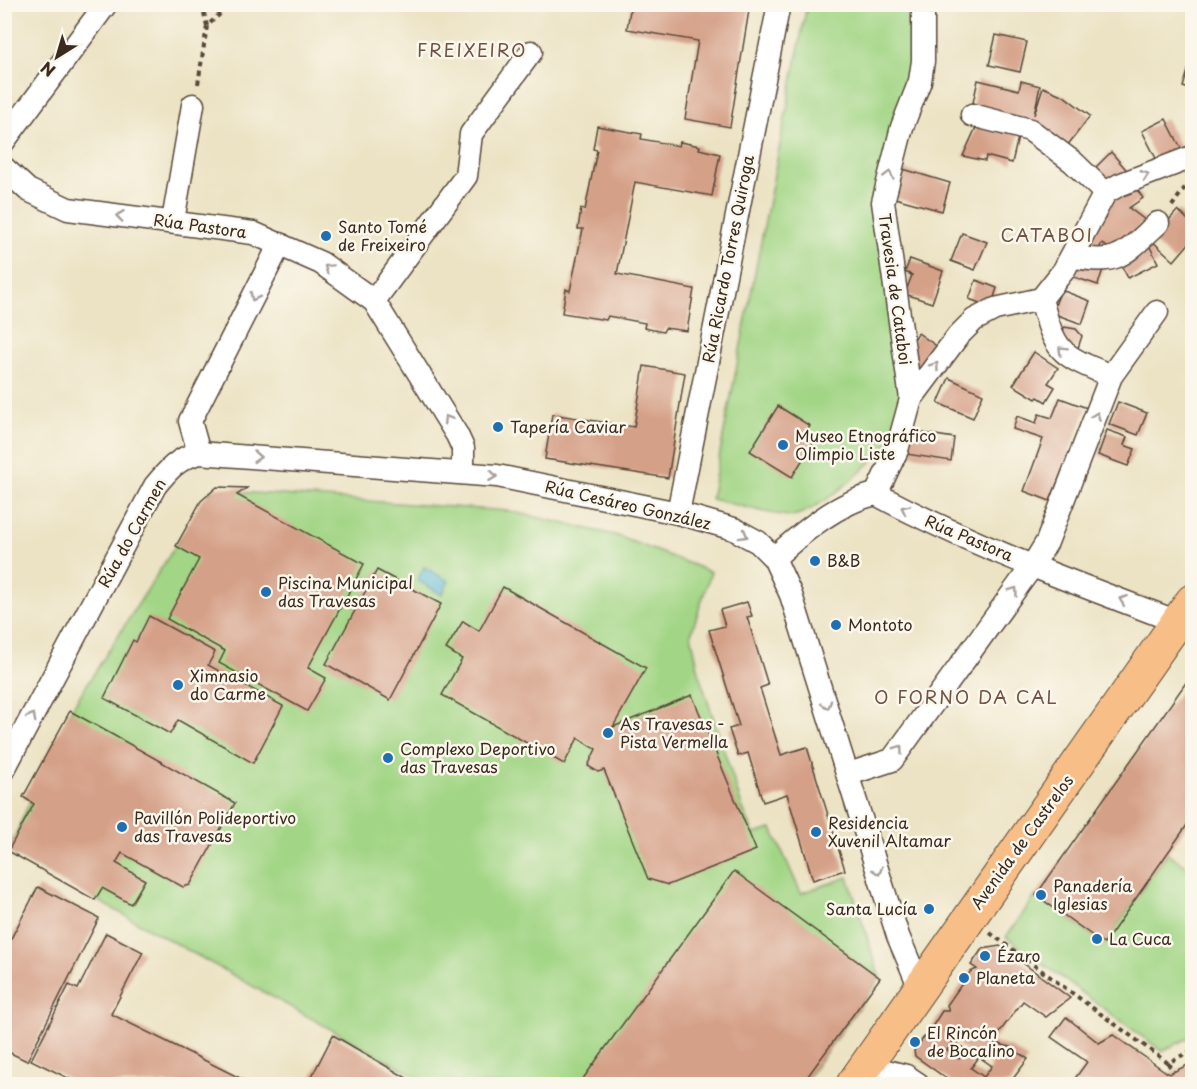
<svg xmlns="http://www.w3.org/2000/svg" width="1197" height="1089" viewBox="0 0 1197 1089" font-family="'Playpen Sans',sans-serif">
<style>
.green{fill:#a2d585;stroke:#6e8052;stroke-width:1.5}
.water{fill:#55b7d4;stroke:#487079;stroke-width:1.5}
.building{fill:#d5a088;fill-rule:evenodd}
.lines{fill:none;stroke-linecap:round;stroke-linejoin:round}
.minor-casing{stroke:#564637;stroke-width:25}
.primary-casing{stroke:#564637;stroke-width:35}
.path{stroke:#564637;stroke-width:4;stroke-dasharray:4.5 4.5;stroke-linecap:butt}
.minor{stroke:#fff;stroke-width:22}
.primary{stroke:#f7be88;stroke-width:33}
.oneway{stroke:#a79f9a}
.poi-dot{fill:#1f6fb2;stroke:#fbf7ec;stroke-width:2}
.labels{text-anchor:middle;stroke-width:5;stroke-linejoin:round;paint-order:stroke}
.street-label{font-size:16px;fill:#3b2a1e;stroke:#fbf7ec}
.poi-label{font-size:16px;fill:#3b2a1e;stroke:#fbf7ec;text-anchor:start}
.neighbourhood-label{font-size:18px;letter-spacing:1.5px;fill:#715343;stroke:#fbf7ec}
</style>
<rect width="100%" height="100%" fill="#fbf7ec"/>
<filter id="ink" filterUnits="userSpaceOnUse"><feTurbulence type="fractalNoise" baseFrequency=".0167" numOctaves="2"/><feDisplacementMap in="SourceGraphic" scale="12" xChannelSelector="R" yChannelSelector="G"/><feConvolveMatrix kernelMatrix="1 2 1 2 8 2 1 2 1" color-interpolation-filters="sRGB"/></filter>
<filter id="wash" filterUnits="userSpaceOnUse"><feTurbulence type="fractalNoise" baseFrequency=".008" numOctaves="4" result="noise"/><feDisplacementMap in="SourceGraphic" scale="24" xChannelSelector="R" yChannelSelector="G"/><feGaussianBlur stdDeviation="1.35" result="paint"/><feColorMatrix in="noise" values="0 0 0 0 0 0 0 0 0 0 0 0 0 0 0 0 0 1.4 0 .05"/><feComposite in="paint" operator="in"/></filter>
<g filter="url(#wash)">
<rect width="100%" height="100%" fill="#ece3c4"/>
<!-- green -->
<g class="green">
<path d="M807 5H915L920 60 878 196 901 401C898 411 897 423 893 433 883 457 818 513 792 516 778 517 727 502 711 499Z"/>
<polygon points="211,490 509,511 615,535 711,572 691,634 700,677 742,806 754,834 772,829 801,893 848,877 880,978 803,1084 590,1084 582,1080 529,1084 430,1084 8,851 70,711"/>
<polygon points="1168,853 1192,871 1192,1036 1162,1051 1006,937 1036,895 1104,944"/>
</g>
<!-- water -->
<polygon class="water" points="424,567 449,581 442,595 417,580"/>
<g id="blocks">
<!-- building -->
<g class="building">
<polygon points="631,4 750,4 730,127 685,119 698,41 627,29"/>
<polygon points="996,35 1027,42 1020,72 989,65"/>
<polygon points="1191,61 1192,62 1192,90 1183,87"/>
<polygon points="978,80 1019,90 1021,81 1040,86 1034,115 1043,87 1064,96 1090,116 1067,146 972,107"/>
<polygon points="1166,119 1184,154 1160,166 1142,131"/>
<polygon points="978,123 1019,133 1012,163 986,156 985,161 963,156"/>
<polygon points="597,126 642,134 641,139 679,146 680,142 700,146 699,149 720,154 712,196 635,182 617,274 694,289 687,331 665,328 663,332 644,328 645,323 608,316 606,320 562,313 566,289 570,291 583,229 578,229 581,209 585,210 597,150 593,149"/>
<polygon points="1111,152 1131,175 1107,185 1092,171"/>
<polygon points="903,169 950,183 942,211 895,198"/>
<polygon points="1133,184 1143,198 1129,208 1145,220 1114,252 1102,243 1094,258 1081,254 1113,194"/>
<polygon points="1178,210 1192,224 1192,240 1174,261 1151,240"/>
<polygon points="962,233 987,242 975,270 951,261"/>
<polygon points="1147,241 1158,263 1128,278 1118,259"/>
<polygon points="910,259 943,271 932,303 905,294 912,275 905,272"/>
<polygon points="1076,260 1103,269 1098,285 1071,276"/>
<polygon points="976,280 997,288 991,307 969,299"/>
<polygon points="1061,290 1090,301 1082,324 1052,313"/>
<polygon points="1064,327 1076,329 1082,336 1078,348 1062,346"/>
<polygon points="918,333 942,350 926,374 906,361 910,346"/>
<polygon points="1034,352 1058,368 1048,383 1055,387 1046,402 1038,397 1036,399 1013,385"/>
<polygon points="644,366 685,373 668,478 545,459 552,414 634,427"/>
<polygon points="949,378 983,394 973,418 938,403"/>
<polygon points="1060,398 1087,408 1050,501 1024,491 1043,439 1013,429 1017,416 1036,423 1039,414 1052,418"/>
<polygon points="1118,402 1147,413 1138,435 1109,424"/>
<polygon points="778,406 810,426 806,432 816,438 792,477 750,451"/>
<polygon points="1107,430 1127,437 1124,445 1135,449 1128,466 1098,455"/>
<polygon points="910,431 954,438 951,461 906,454"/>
<polygon points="217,487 247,488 237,495 364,564 308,668 326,678 307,711 219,663 225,651 167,619 199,559 176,546 201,501"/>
<polygon points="377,570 441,604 390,700 326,664"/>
<polygon points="503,587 646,668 613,727 692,695 756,850 668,885 648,879 604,770 598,772 588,766 596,749 578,738 564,764 442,695 462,659 446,649 463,621 479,631"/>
<polygon points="747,602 752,616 747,617 768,685 760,688 781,755 807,747 845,870 813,880 787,794 763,802 748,753 738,756 729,729 739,726 709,630 725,626 720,610"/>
<polygon points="149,616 215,652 208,665 283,706 253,763 178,720 170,734 104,698 133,640 136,642"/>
<polygon points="1192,674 1192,818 1104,944 1036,895"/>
<polygon points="70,711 235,803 190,885 183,887 122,853 116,863 145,880 131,904 102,888 95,900 8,851 34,804 23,797"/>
<polygon points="734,871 880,978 802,1084 589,1084 582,1080"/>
<polygon points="38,887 99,918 27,1061 4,1050 4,952"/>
<polygon points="106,933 143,952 111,1014 252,1084 80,1084 31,1060 69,985 78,989"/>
<path d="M1000 946 1070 998 1046 1017 1023 1001 992 1042 1010 1047 1028 1059 1009 1084H954L915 1056 914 1051 924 1037 931 1038 928 1033 942 1011H949L947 1005 970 972 977 969 971 965 982 949ZM954 1041 966 1050 959 1059 947 1050ZM979 1057 992 1066 984 1077 971 1068Z"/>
<polygon points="1066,1017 1099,1043 1113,1035 1169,1074 1192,1063 1192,1084 1071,1084 1087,1062 1051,1037"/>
<polygon points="333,1035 417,1084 308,1084"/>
</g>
</g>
</g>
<g filter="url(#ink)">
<use href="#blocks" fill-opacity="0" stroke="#564637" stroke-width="1.5"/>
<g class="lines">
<!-- minor casing -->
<g class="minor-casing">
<g id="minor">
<polyline points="972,115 1030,130 1073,162 1105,193"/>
<polyline points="4,141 106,4"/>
<polyline points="4,168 28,190 68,209 253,233 321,263 374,301 457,435 463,448 463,473"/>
<polyline points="173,221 193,105"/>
<path d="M1072 256C1119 267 1125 253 1158 223"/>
<path d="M1041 299C1056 354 1059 354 1111 376"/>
<polyline points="374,301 466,176 471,134 531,52"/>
<polyline points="911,399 883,202 902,127 920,81 923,61 923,4"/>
<polyline points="199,453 190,421 280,244"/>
<polyline points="876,494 897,450 911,399 958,336 974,320 995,309 1041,299 1064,270 1105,193 1119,185 1192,157"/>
<polyline points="678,513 779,4"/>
<path d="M774 558C803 532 838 502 876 494 976 548 1086 587 1191 627"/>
<path d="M4 769 155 486C168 470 178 458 199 453L497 476 678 513 734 529 758 542 774 558 791 595 898 936 920 988"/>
<polyline points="849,774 892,760 1033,565 1047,542 1111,376 1157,312"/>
<polyline points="866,1066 906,1076 918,1084"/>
</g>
</g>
<!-- primary casing -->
<g class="primary-casing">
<polyline id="primary" points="853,1084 1192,601"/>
</g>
<!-- path -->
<g class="path">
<polyline points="202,4 207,26"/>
<polyline points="198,84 207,26 231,4"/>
<polyline points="1172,206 1188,183"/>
<polyline points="990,933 1168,1063 1192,1050"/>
<polyline points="1168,1063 1173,1072"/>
</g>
<!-- minor -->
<use href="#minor" class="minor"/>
<!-- primary -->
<use href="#primary" class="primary"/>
</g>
<!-- one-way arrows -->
<defs><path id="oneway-chevron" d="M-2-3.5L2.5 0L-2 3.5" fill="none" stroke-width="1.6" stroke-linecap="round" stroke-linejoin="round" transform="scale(1.5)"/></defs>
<g class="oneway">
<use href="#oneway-chevron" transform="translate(889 175) rotate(-75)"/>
<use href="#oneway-chevron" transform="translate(1145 175) rotate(-20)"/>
<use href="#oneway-chevron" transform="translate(120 216) rotate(-173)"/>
<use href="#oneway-chevron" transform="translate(328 268) rotate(-145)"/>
<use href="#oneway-chevron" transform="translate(254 297) rotate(117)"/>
<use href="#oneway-chevron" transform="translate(1062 350) rotate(-135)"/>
<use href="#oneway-chevron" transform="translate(935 366) rotate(-54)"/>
<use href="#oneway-chevron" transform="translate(1096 416) rotate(-69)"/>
<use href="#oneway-chevron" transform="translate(447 419) rotate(-122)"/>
<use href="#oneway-chevron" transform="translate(257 457) rotate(4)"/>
<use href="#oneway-chevron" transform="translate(493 476) rotate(7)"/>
<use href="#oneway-chevron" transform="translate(905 509) rotate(-153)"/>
<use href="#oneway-chevron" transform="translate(744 535) rotate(29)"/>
<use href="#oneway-chevron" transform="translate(1014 591) rotate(-54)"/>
<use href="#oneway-chevron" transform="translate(1123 600) rotate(-159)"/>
<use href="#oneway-chevron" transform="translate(827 705) rotate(73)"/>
<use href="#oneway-chevron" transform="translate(32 717) rotate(-62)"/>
<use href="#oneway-chevron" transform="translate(899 749) rotate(-54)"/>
<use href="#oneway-chevron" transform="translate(878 871) rotate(73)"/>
</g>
</g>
<!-- markers -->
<g class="poi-dot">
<circle cx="326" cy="236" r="6"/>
<circle cx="498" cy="427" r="6"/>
<circle cx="783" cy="445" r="6"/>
<circle cx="815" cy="561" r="6"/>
<circle cx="266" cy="592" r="6"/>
<circle cx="836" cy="625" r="6"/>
<circle cx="178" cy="685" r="6"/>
<circle cx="608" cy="733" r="6"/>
<circle cx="388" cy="758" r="6"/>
<circle cx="122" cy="827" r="6"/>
<circle cx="816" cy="832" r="6"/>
<circle cx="1041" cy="895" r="6"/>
<circle cx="929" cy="909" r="6"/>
<circle cx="1097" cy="939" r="6"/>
<circle cx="985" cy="956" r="6"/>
<circle cx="964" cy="978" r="6"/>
<circle cx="915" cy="1042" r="6"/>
</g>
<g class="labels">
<!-- street labels -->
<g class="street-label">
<text transform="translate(200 226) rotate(8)" y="6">Rúa Pastora</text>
<text transform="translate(728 259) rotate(-79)" y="6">Rúa Ricardo Torres Quiroga</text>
<text transform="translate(895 289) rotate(82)" y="6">Travesia de Cataboi</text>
<text transform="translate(628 505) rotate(13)" y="6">Rúa Cesáreo González</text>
<text transform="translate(132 533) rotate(-61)" y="6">Rúa do Carmen</text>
<text transform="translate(969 538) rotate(23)" y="6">Rúa Pastora</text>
<text transform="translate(1022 842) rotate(-54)" y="6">Avenida de Castrelos</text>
</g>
<!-- poi labels -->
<g class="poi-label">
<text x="338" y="233">Santo Tomé<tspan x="338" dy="18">de Freixeiro</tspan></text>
<text x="510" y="433">Tapería Caviar</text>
<text x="795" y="442">Museo Etnográfico<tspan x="795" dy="18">Olimpio Liste</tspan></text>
<text x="827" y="567">B&amp;B</text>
<text x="278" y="589">Piscina Municipal<tspan x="278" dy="18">das Travesas</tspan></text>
<text x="848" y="631">Montoto</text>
<text x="190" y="682">Ximnasio<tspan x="190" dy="18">do Carme</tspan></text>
<text x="620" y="730">As Travesas -<tspan x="620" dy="18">Pista Vermella</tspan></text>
<text x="400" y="755">Complexo Deportivo<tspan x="400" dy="18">das Travesas</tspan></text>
<text x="134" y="824">Pavillón Polideportivo<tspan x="134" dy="18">das Travesas</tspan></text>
<text x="828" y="829">Residencia<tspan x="828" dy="18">Xuvenil Altamar</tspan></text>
<text x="1053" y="892">Panadería<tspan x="1053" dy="18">Iglesias</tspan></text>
<text x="917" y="915" text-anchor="end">Santa Lucía</text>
<text x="1109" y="945">La Cuca</text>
<text x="997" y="962">Ézaro</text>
<text x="976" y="984">Planeta</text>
<text x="927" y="1039">El Rincón<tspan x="927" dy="18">de Bocalino</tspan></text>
</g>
<!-- neighbourhood labels -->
<g class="neighbourhood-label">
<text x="472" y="57">FREIXEIRO</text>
<text x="1047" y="242">CATABOI</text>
<text x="966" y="704">O FORNO DA CAL</text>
</g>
</g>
<!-- margin -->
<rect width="1197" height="1089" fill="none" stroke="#fbf7ec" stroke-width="24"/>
<!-- north arrow -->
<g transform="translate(57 57) rotate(217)" stroke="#fbf7ec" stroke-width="4.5" paint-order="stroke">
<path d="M0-4.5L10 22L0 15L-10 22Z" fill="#3b2a1e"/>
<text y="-9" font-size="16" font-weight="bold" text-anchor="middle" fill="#3b2a1e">N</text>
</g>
</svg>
